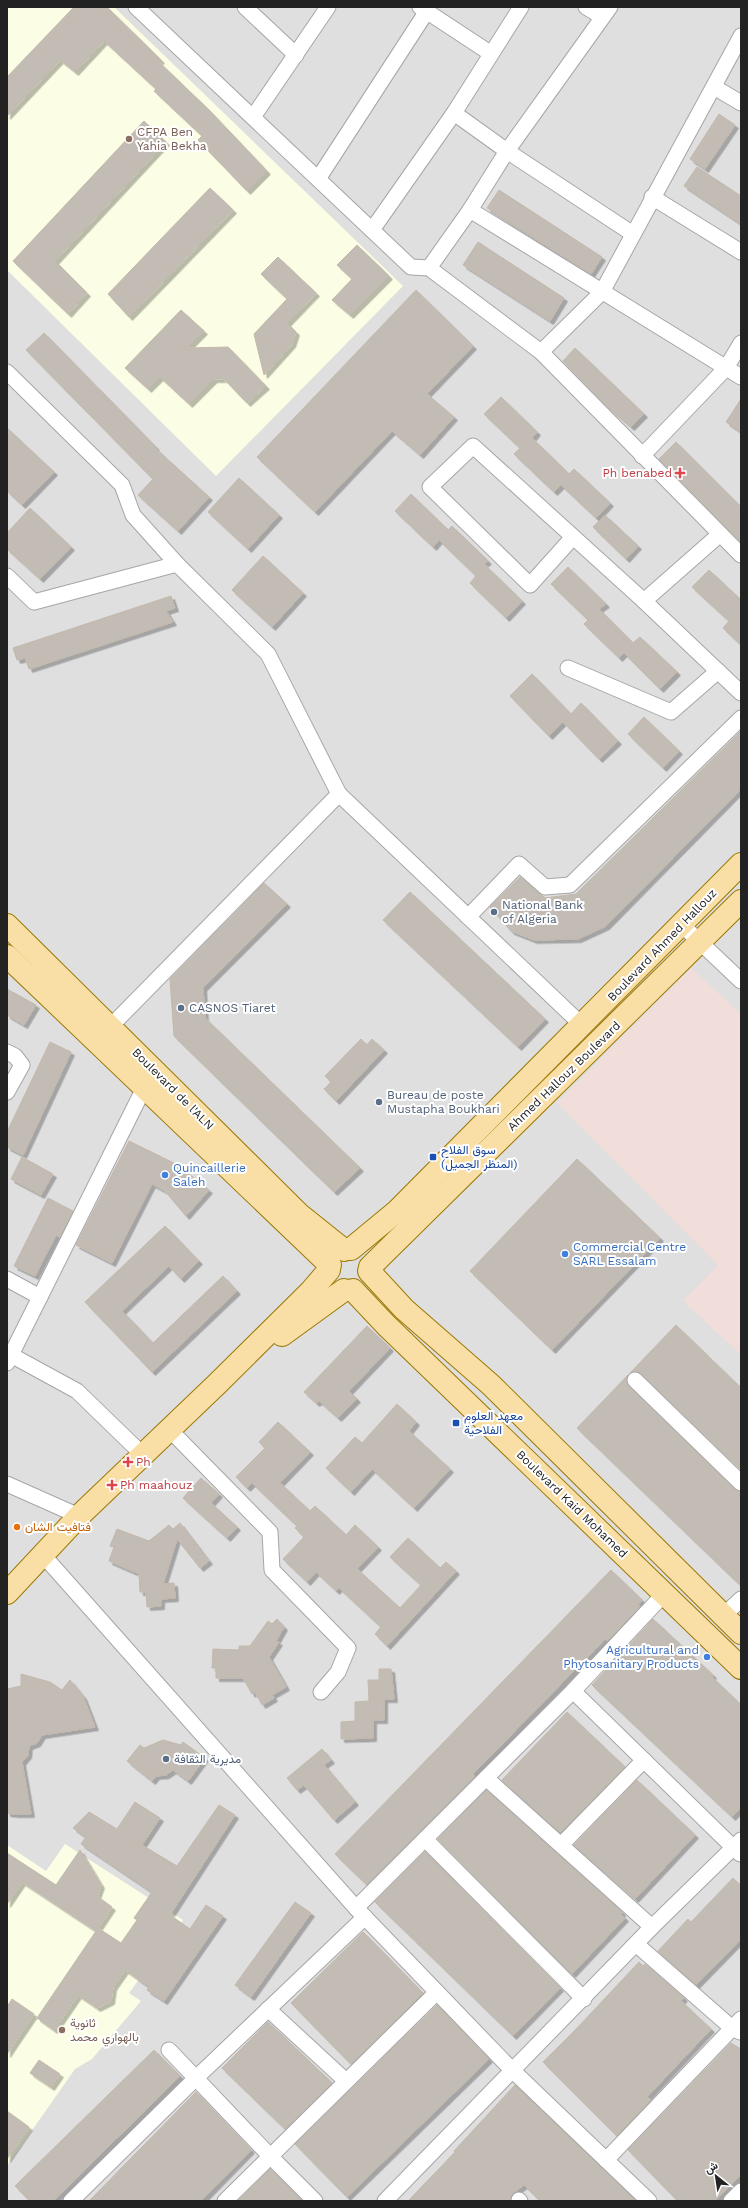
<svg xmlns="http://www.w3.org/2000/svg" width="748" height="2208" viewBox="0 0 748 2208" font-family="'Work Sans',Vazirmatn,sans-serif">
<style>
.residential{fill:#e0dfdf}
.commercial{fill:#f1ddd9}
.education{fill:#fbfee5}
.building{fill:#c2bcb5;stroke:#c3b8ab;filter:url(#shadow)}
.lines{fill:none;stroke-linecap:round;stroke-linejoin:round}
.minor-casing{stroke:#a6a6a6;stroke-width:17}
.primary-casing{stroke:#9b7905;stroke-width:24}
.minor{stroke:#fff;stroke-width:15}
.primary{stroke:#f9dfa6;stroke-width:22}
.education-dot{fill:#8d6e63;stroke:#fff;stroke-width:1.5}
.health-dot{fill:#e0444e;stroke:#fff;stroke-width:1.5}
.service-dot{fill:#5c6f8a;stroke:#fff;stroke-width:1.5}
.transit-dot{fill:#1a4fb4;stroke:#fff;stroke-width:1.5}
.shop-dot{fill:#3f7fe0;stroke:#fff;stroke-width:1.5}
.food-dot{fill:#e8710a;stroke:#fff;stroke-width:1.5}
.labels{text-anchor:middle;stroke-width:4;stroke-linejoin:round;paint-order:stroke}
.education-label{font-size:12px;fill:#785e54;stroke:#fff;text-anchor:start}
.health-label{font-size:12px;fill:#be3a42;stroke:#fff;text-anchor:start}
.service-label{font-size:12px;fill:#4e5e75;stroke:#fff;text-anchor:start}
.street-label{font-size:12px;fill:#222;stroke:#fff}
.transit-label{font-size:12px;fill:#164399;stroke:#fff;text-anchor:start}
.shop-label{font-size:12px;fill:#366cbe;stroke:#fff;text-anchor:start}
.food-label{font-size:12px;fill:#c56008;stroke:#fff;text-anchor:start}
</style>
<defs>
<filter id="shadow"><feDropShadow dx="3.5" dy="3.5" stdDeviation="0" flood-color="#0004"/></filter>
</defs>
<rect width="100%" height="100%" fill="#f1f0e9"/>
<!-- residential -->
<rect class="residential" x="7" y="7" width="734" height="2194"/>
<!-- commercial -->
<polygon class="commercial" points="691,968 741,1014 741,1355 683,1301 718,1265 557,1103"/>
<!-- education -->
<g class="education">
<polygon points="7,7 114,7 403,286 216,476 7,270"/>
<polygon points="65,1844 183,1920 129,1993 141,2001 92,2059 75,2069 7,2166 7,1845 46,1871"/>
</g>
<!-- building -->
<g class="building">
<polygon points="74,7 107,7 161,60 159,62 209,110 267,171 247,191 198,140 202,136 154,91 156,89 104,41 75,72 60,60 7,116 7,77"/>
<polygon points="719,114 735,125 705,169 690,159"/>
<polygon points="144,121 166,142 55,261 87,293 68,314 13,261"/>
<polygon points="697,167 741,196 741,224 684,186"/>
<polygon points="210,188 233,210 129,317 108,294"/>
<polygon points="499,190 602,257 591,274 487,208"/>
<polygon points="478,242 564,298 550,321 463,265"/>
<polygon points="357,245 389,276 350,315 332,300 352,279 337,265"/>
<polygon points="278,257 316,293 287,323 296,332 292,344 264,375 254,334 287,299 261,274"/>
<polygon points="416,290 473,346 427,394 454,417 420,455 392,431 315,512 257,457"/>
<polygon points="181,310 204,331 187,348 228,347 266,386 247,403 224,379 214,379 189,404 160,377 148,389 125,368"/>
<polygon points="44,333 156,447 155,448 209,497 178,531 138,495 153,479 26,350"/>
<polygon points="575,348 644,414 631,427 610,409 563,361"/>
<polygon points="501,397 537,432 532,438 569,474 574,469 610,503 596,518 561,485 554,492 514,454 520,448 484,414"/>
<polygon points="741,399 741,432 726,422"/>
<polygon points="7,428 54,472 22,505 7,491"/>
<polygon points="676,442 741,507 741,542 659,459"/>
<polygon points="239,478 279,515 248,549 208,512"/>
<polygon points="411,494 448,530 452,526 488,561 484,564 522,601 506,618 470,583 476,576 439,540 433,547 395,511"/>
<polygon points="30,508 71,547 40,579 7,549 7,533"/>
<polygon points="605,515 638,546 626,559 593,527"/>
<polygon points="263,556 303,593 272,627 232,590"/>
<polygon points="568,567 606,604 599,609 633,643 640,637 677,672 660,689 624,653 619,658 584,624 588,620 551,584"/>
<polygon points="709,570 741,600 741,645 723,628 729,621 692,587"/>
<polygon points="171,596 175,608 166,611 173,622 29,669 25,658 17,660 13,648"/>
<polygon points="532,674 571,714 581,703 618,741 599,759 563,722 549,736 510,696"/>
<polygon points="644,717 679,751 663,768 628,734"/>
<polygon points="741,731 741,789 606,926 578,939 534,940 511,931 490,907 520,877 545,898 576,894"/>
<polygon points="264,883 287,904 203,988 205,1018 360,1168 334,1192 174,1036 170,979"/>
<polygon points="410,892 545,1019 518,1047 383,920"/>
<polygon points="7,989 36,1005 24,1025 7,1015"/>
<polygon points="361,1039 367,1045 372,1039 384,1050 336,1101 324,1089 331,1082 325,1076"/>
<polygon points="50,1042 71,1052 23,1155 7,1147 7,1132"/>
<polygon points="129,1141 178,1165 209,1190 186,1216 165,1191 152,1184 112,1263 76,1245"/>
<polygon points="22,1157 53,1174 41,1195 11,1179"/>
<polygon points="577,1159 660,1238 552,1350 470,1271"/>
<polygon points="48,1198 73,1211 60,1237 56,1235 35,1276 14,1266"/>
<polygon points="165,1226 199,1261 181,1279 169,1266 122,1311 153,1343 223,1276 237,1291 152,1372 85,1302"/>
<polygon points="676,1325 741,1388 741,1470 641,1374 637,1371 630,1373"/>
<polygon points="367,1326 390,1348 349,1391 357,1399 338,1418 319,1401 316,1403 304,1392"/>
<polygon points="628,1375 626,1382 629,1386 735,1489 741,1492 741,1586 577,1428"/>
<polygon points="397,1404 416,1422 409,1431 450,1469 414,1508 372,1469 351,1492 326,1468 355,1437 362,1443"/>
<polygon points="278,1422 310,1452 280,1483 310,1511 315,1506 346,1535 355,1525 378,1547 357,1569 400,1608 421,1585 390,1557 408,1538 440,1568 446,1562 456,1571 387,1646 375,1634 381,1627 339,1588 336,1591 316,1572 307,1582 283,1559 304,1537 295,1528 297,1526 252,1483 247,1488 236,1477 265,1448 259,1442"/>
<polygon points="201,1478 219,1494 211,1503 237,1527 227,1538 183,1498"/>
<polygon points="180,1523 209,1561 200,1568 177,1539 163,1584 174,1583 175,1598 161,1599 161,1606 147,1607 146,1592 140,1592 139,1574 109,1561 114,1547 110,1546 117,1529 149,1541 169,1525 173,1529"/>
<polygon points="611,1570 642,1600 638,1605 640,1606 607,1641 605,1639 473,1774 475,1776 367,1885 335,1854"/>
<polygon points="277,1619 284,1627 276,1641 279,1642 269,1657 286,1687 272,1695 274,1698 262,1705 255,1692 252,1694 243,1678 216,1678 216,1668 212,1668 213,1649 239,1650 239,1646 250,1646 268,1621 272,1624"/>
<polygon points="653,1619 713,1675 712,1677 741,1705 741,1808 732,1817 592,1685"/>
<polygon points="379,1669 391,1669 394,1699 384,1699 384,1720 373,1720 373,1738 341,1739 341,1722 355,1721 355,1702 369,1701 368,1680 379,1680"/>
<polygon points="21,1674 50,1682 62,1690 70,1680 83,1696 95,1727 42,1735 37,1743 29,1746 28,1755 22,1762 31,1814 15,1814 7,1813 7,1689 21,1686"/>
<polygon points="567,1712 625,1767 560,1833 502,1780"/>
<polygon points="163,1740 181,1745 183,1742 205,1758 188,1781 173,1770 166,1775 156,1776 152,1781 127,1761 140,1745 144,1748"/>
<polygon points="322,1749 331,1760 324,1765 355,1802 334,1820 304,1785 297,1790 287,1778"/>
<polygon points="637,1780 695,1835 635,1899 574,1845"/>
<polygon points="486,1790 622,1912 621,1914 625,1918 572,1974 438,1839"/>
<polygon points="135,1802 160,1818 142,1845 177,1866 219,1805 235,1815 170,1915 190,1929 206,1905 223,1916 164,2001 147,1990 149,1987 125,1970 113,1987 111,2001 97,2008 78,1995 54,2030 37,2018 96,1931 22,1882 7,1904 7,1853 56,1885 80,1850 101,1885 97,1896 112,1907 98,1928 121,1943 137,1920 134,1918 152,1892 81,1844 86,1837 73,1828 89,1812 117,1829"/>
<polygon points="425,1852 560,1988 513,2036 375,1902"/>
<polygon points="733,1878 741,1886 741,1939 696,1985 658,1951 688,1919 691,1922"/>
<polygon points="295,1902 311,1913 251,1997 235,1985"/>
<polygon points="363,1932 423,1993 351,2064 291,2003"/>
<polygon points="639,1962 643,1966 645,1964 684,1998 681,2001 711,2029 647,2097 651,2100 617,2136 543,2062 578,2027"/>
<polygon points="12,1999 34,2014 7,2054 7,2007"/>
<polygon points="437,2005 489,2059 347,2197 295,2144"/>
<polygon points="268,2022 332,2083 285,2129 222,2068"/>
<polygon points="731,2043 741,2049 741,2175 715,2201 678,2201 628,2150"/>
<polygon points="154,2050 180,2076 53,2201 30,2201 15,2186"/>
<polygon points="39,2060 60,2074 51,2087 30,2073"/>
<polygon points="515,2085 600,2166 636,2201 540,2201 524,2185 512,2194 509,2201 408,2201 455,2152 454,2151"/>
<polygon points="196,2092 251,2150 201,2201 89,2201"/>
<polygon points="7,2111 29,2127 7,2159"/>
<polygon points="270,2169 302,2201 238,2201"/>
</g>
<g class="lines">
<!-- minor casing -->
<g class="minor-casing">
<g id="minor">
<polyline points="136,7 411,267 429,268 541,352 741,555"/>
<polyline points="245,7 296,55"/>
<polyline points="420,7 490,53"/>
<polyline points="586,7 601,16"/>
<polyline points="714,87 741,103"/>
<polyline points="454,113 507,151 633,234"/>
<polyline points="253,117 328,7"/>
<polyline points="318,179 427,11"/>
<polyline points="652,197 741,252"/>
<polyline points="470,210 741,377"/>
<polyline points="372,230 454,113 521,7"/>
<polyline points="429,268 470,210 507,151 610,7"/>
<polyline points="541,352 602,292 741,36"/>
<polyline points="7,372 122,485 133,515 177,564 268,654 339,794 583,1026"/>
<polyline points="642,456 726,368 741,343"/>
<polyline points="719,535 644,601 741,693"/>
<polyline points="573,537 530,585 430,487 473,446 644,601"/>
<polyline points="7,576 34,602 177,564"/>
<polyline points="568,668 671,712 718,671"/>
<polyline points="468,917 519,864 545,887 570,885 741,718"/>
<polyline points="682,925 741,981"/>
<polyline points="110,1027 339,794"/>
<polyline points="7,1052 15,1056 22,1065 7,1092"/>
<polyline points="7,1279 40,1297 7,1363"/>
<polyline points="40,1297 144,1088"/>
<polyline points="11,1355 77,1391 143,1455"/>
<polyline points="635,1380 741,1483"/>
<polyline points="169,1429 270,1532 272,1570 348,1648 338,1672 321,1692"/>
<polyline points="7,1484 79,1516"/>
<polyline points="43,1555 356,1908 513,2071 649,2201"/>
<polyline points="723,1616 741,1599"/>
<polyline points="573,1691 740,1854"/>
<polyline points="486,1778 652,1927"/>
<polyline points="425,1839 584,1999"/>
<polyline points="561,1845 644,1760"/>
<polyline points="356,1908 573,1691 665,1593"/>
<polyline points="636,1944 732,2028 740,2032"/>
<polyline points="268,2009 346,2081"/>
<polyline points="169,2050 270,2156 315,2201"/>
<polyline points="606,2160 741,2019"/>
<polyline points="519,2200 520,2201"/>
<polyline points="71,2201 196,2078 365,1917"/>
<polyline points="225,2201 437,1992"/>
<polyline points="385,2201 652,1927 741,1840"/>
<polyline points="731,2201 741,2191"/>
</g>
</g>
<!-- primary casing -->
<g class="primary-casing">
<g id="primary">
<polyline points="7,925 299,1214 344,1250"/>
<polyline points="7,956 330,1265"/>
<polyline points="351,1249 397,1211 741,864"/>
<polyline points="370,1267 741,901"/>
<polyline points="369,1271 404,1309 491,1385 741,1633"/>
<polyline points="353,1290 386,1325 741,1668"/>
<polyline points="282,1335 344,1290"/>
<polyline points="7,1593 79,1516 216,1385 311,1291 329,1270"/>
</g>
</g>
<!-- minor -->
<use href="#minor" class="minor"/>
<!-- primary -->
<use href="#primary" class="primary"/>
</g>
<!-- markers -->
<g class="education-dot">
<circle cx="129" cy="139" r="4"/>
<circle cx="62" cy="2030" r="4"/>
</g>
<g class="health-dot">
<path d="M678 467h4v4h4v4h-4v4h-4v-4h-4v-4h4z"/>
<path d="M126 1456h4v4h4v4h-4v4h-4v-4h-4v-4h4z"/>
<path d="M110 1479h4v4h4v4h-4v4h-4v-4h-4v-4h4z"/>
</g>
<g class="service-dot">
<circle cx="494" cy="912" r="4"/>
<circle cx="181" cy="1008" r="4"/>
<circle cx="379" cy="1102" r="4"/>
<circle cx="166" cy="1759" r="4"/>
</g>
<g class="transit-dot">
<rect x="429" y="1153" width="8" height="8" rx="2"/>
<rect x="452" y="1419" width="8" height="8" rx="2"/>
</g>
<g class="shop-dot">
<circle cx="165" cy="1175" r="4"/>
<circle cx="565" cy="1254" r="4"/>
<circle cx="707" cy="1657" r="4"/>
</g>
<circle class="food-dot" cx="17" cy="1527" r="4"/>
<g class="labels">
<!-- education labels -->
<g class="education-label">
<text x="137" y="136">CFPA Ben<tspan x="137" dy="14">Yahia Bekha</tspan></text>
<text x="70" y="2027">ثانوية<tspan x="70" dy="14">بالهواري محمد</tspan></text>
</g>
<!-- health labels -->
<g class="health-label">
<text x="672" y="477" text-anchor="end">Ph benabed</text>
<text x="136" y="1466">Ph</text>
<text x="120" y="1489">Ph maahouz</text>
</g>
<!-- service labels -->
<g class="service-label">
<text x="502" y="909">National Bank<tspan x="502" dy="14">of Algeria</tspan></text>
<text x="189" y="1012">CASNOS Tiaret</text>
<text x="387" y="1099">Bureau de poste<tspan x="387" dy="14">Mustapha Boukhari</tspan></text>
<text x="174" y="1763">مديرية الثقافة</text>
</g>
<!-- street labels -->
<g class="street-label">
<text transform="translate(662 945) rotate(-46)" y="4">Boulevard Ahmed Hallouz</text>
<text transform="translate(564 1076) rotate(-44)" y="4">Ahmed Hallouz Boulevard</text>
<text transform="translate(173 1089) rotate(45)" y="4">Boulevard de l'ALN</text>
<text transform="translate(572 1504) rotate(44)" y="4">Boulevard Kaid Mohamed</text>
</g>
<!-- transit labels -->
<g class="transit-label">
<text x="441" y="1154">سوق الفلاح<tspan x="441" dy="14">(المنظر الجميل)</tspan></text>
<text x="464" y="1420">معهد العلوم<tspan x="464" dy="14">الفلاحية</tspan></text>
</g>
<!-- shop labels -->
<g class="shop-label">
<text x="173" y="1172">Quincaillerie<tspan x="173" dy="14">Saleh</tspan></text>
<text x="573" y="1251">Commercial Centre<tspan x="573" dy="14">SARL Essalam</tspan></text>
<text x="699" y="1654" text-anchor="end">Agricultural and<tspan x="699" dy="14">Phytosanitary Products</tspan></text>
</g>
<!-- food labels -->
<g class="food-label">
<text x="25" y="1531">فتافيت الشان</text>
</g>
</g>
<!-- border -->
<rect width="748" height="2208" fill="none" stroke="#222222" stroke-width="16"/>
<!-- north arrow -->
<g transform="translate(716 2176) rotate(330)" stroke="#ffffff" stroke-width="3" paint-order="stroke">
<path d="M0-3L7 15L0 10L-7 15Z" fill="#222222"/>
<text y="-6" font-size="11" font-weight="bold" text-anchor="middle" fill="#222222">ش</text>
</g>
</svg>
